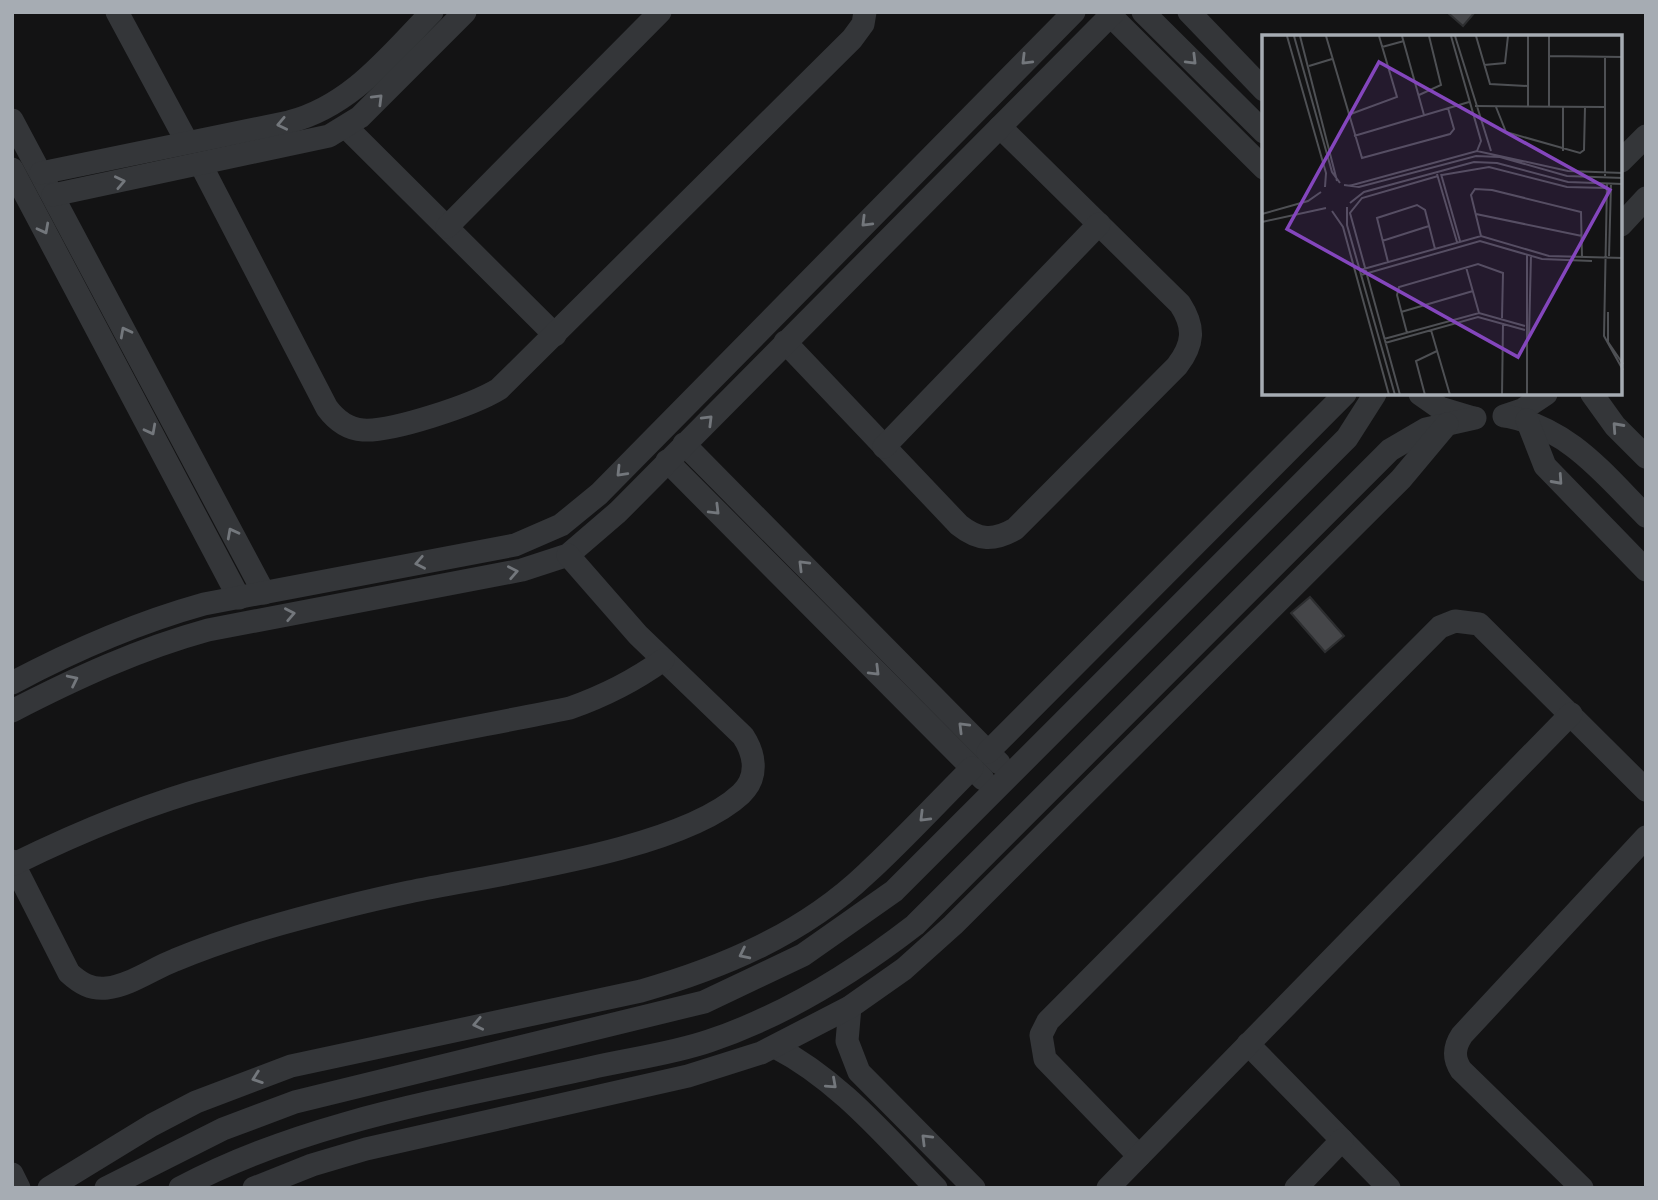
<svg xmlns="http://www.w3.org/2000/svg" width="1658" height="1200" viewBox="0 0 1658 1200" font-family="'Golos Text',sans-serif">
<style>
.building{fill:#454649;stroke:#2d2e30;stroke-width:2}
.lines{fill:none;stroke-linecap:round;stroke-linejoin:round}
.minor{stroke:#343639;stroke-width:23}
.oneway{stroke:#73777c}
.inset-road{fill:none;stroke:#4e5054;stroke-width:2}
.view{fill:#8446bd;fill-opacity:0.15;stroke:#8446bd;stroke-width:3.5}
.inset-edge{fill:none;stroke:#a6acb3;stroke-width:3.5}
</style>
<rect width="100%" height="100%" fill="#131314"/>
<!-- building -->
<g class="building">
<polygon points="1447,12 1475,12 1463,26"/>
<polygon points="1310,597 1344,636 1325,652 1291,613"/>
</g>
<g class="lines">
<!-- minor -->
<g class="minor">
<polyline points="117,12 187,142"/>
<polyline points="1107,12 1264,168"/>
<polyline points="1143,12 1264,132"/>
<polyline points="1189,12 1264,90"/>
<polyline points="12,120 264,593"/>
<polyline points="346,127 555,335"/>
<polyline points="1621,161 1646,136"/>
<path d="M201 165 327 408C336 420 347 429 363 430 392 432 473 405 499 389L852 39 863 24 865 12"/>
<polyline points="12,169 239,598"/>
<path d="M41 173 289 122C351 106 389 56 432 12"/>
<polyline points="53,195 329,136 360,117 465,12"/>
<polyline points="1621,225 1646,198"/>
<polyline points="447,227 660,12"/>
<path d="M785 342 959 525C979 541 994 541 1015 529L1177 366C1194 344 1195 327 1180 304L1000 127"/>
<polyline points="1420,394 1440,408 1470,417"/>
<polyline points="1592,394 1615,426 1646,457"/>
<polyline points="1504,416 1522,410 1546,394"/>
<path d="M1506 416C1570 429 1602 472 1646 516"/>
<polyline points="1527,420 1545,466 1646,570"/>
<polyline points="684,444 999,763"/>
<polyline points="884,447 1099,224"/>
<polyline points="667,461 983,779"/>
<path d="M12 683C74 650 136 623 204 604L515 545 561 525 599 494 1074 12"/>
<path d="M12 711C76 678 139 649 208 630L522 570 568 555 618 512 1114 12"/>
<polyline points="988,752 1345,394"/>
<path d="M12 861 69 973C80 983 91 990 107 988 129 986 154 968 175 960 209 946 245 934 280 924 323 912 366 901 409 892 494 874 680 851 741 794 759 777 755 754 743 736L638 635 568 555"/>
<path d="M14 864C79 832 146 804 217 785 332 752 452 732 570 708 604 696 634 681 663 660"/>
<polyline points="850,1007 847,1041 859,1072 974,1188"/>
<polyline points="1248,1044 1389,1188"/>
<path d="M775 1047C839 1080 886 1137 936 1188"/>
<polyline points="1139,1156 1045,1059 1041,1035 1048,1021 1440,627 1455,621 1479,624 1646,790"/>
<polyline points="12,1174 19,1188"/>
<path d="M49 1188 152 1125 196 1102 291 1066 641 991C722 968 803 934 866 874 903 840 937 803 972 768"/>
<polyline points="106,1188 223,1129 295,1102 704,1002 803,955 894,891 1347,438 1375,394"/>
<path d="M180 1188C308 1120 450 1099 590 1068 629 1059 671 1054 709 1041 784 1016 853 973 915 925L1390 450 1426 429 1475 418"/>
<polyline points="254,1188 312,1165 366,1149 688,1076 761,1053 850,1007 904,969 953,925 1401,479 1447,424"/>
<polyline points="1108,1188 1571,714"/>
<polyline points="1296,1188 1342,1140"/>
<path d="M1582 1188 1461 1070C1453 1058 1454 1047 1462 1035L1646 837"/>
</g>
</g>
<!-- one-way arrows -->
<defs><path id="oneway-chevron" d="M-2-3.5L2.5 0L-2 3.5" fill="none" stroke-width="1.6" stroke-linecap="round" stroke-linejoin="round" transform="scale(1.75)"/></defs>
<g class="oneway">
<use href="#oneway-chevron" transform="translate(1026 60) rotate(135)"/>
<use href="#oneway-chevron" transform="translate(1192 60) rotate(45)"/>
<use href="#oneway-chevron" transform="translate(378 99) rotate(-45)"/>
<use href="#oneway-chevron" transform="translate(282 124) rotate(168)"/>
<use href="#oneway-chevron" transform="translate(120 182) rotate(-12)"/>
<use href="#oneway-chevron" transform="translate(866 222) rotate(135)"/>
<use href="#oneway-chevron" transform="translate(44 229) rotate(62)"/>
<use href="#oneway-chevron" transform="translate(125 332) rotate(-118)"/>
<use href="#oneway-chevron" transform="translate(708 420) rotate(-45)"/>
<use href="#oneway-chevron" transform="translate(1617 427) rotate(-132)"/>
<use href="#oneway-chevron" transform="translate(151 430) rotate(62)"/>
<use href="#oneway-chevron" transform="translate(621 472) rotate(134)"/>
<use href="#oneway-chevron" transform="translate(1558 480) rotate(48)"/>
<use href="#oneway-chevron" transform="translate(715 510) rotate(45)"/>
<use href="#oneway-chevron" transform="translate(232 533) rotate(-118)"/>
<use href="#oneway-chevron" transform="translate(420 563) rotate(169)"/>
<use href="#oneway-chevron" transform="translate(803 565) rotate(-135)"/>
<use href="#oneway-chevron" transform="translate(513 572) rotate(-11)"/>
<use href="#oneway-chevron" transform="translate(290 614) rotate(-11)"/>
<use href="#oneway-chevron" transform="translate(875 671) rotate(45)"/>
<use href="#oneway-chevron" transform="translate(73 680) rotate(-26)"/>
<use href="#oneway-chevron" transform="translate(963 727) rotate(-135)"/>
<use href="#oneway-chevron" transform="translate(924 817) rotate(135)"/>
<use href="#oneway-chevron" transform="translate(744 954) rotate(154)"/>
<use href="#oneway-chevron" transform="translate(478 1024) rotate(168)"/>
<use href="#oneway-chevron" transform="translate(257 1078) rotate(161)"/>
<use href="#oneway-chevron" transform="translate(832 1084) rotate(42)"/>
<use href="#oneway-chevron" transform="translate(926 1139) rotate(-135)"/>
</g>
<!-- overview -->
<g transform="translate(1262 35)">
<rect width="360" height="360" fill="#131314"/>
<path class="inset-road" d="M25 1 64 138 63 152M32 1 70 137 78 148M38 1 75 146M64 1 100 123 188 99 192 94 186 73M140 1 162 80M189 1 219 106 215 116M193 1 229 116M214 1 228 49 266 51M120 12 142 6M287 21 361 22M222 30 243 28 246 1M47 31 70 24M157 60 179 50 167 1M213 71 343 72M234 72 244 97 318 118 322 115 323 72M266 72V1M287 72V1M86 80 135 62 117 1M92 101 207 67M301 116V72M175 139 195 207M179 139 198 206M180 140 227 132 305 152 345 153M343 141V22M345 149 342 301 361 335M82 150 97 152 214 121 238 122 305 141 361 143M87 151 215 116 306 136 361 138M88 168 102 157 212 127 235 128 306 147 361 149M85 172V190L133 360M70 176 81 192 127 360M0 179 46 166 59 157M214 179 320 201M0 187 64 173M219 201 209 160 213 154 230 155 319 177 320 222M120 206 167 191M265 219V360M347 221 349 149M126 227 115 183 155 170 163 175 173 214M204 232 217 278M98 235 219 201 287 221 361 223M99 240 218 206 280 224 330 226M139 277 211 256M346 277V307L361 329M169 295 188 360M145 298 135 260 137 252 216 229 241 238 240 283M267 301 269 220M122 304 217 278 263 291M123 308 216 282 263 295M138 360 88 178 100 163 176 141M163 360 154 326 175 316M240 360 241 288"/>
<path class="view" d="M117 27 348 155 256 322 25 194Z"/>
<rect width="360" height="360" class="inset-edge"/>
</g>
<!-- border -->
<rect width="1658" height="1200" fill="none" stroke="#a6acb3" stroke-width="28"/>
</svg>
